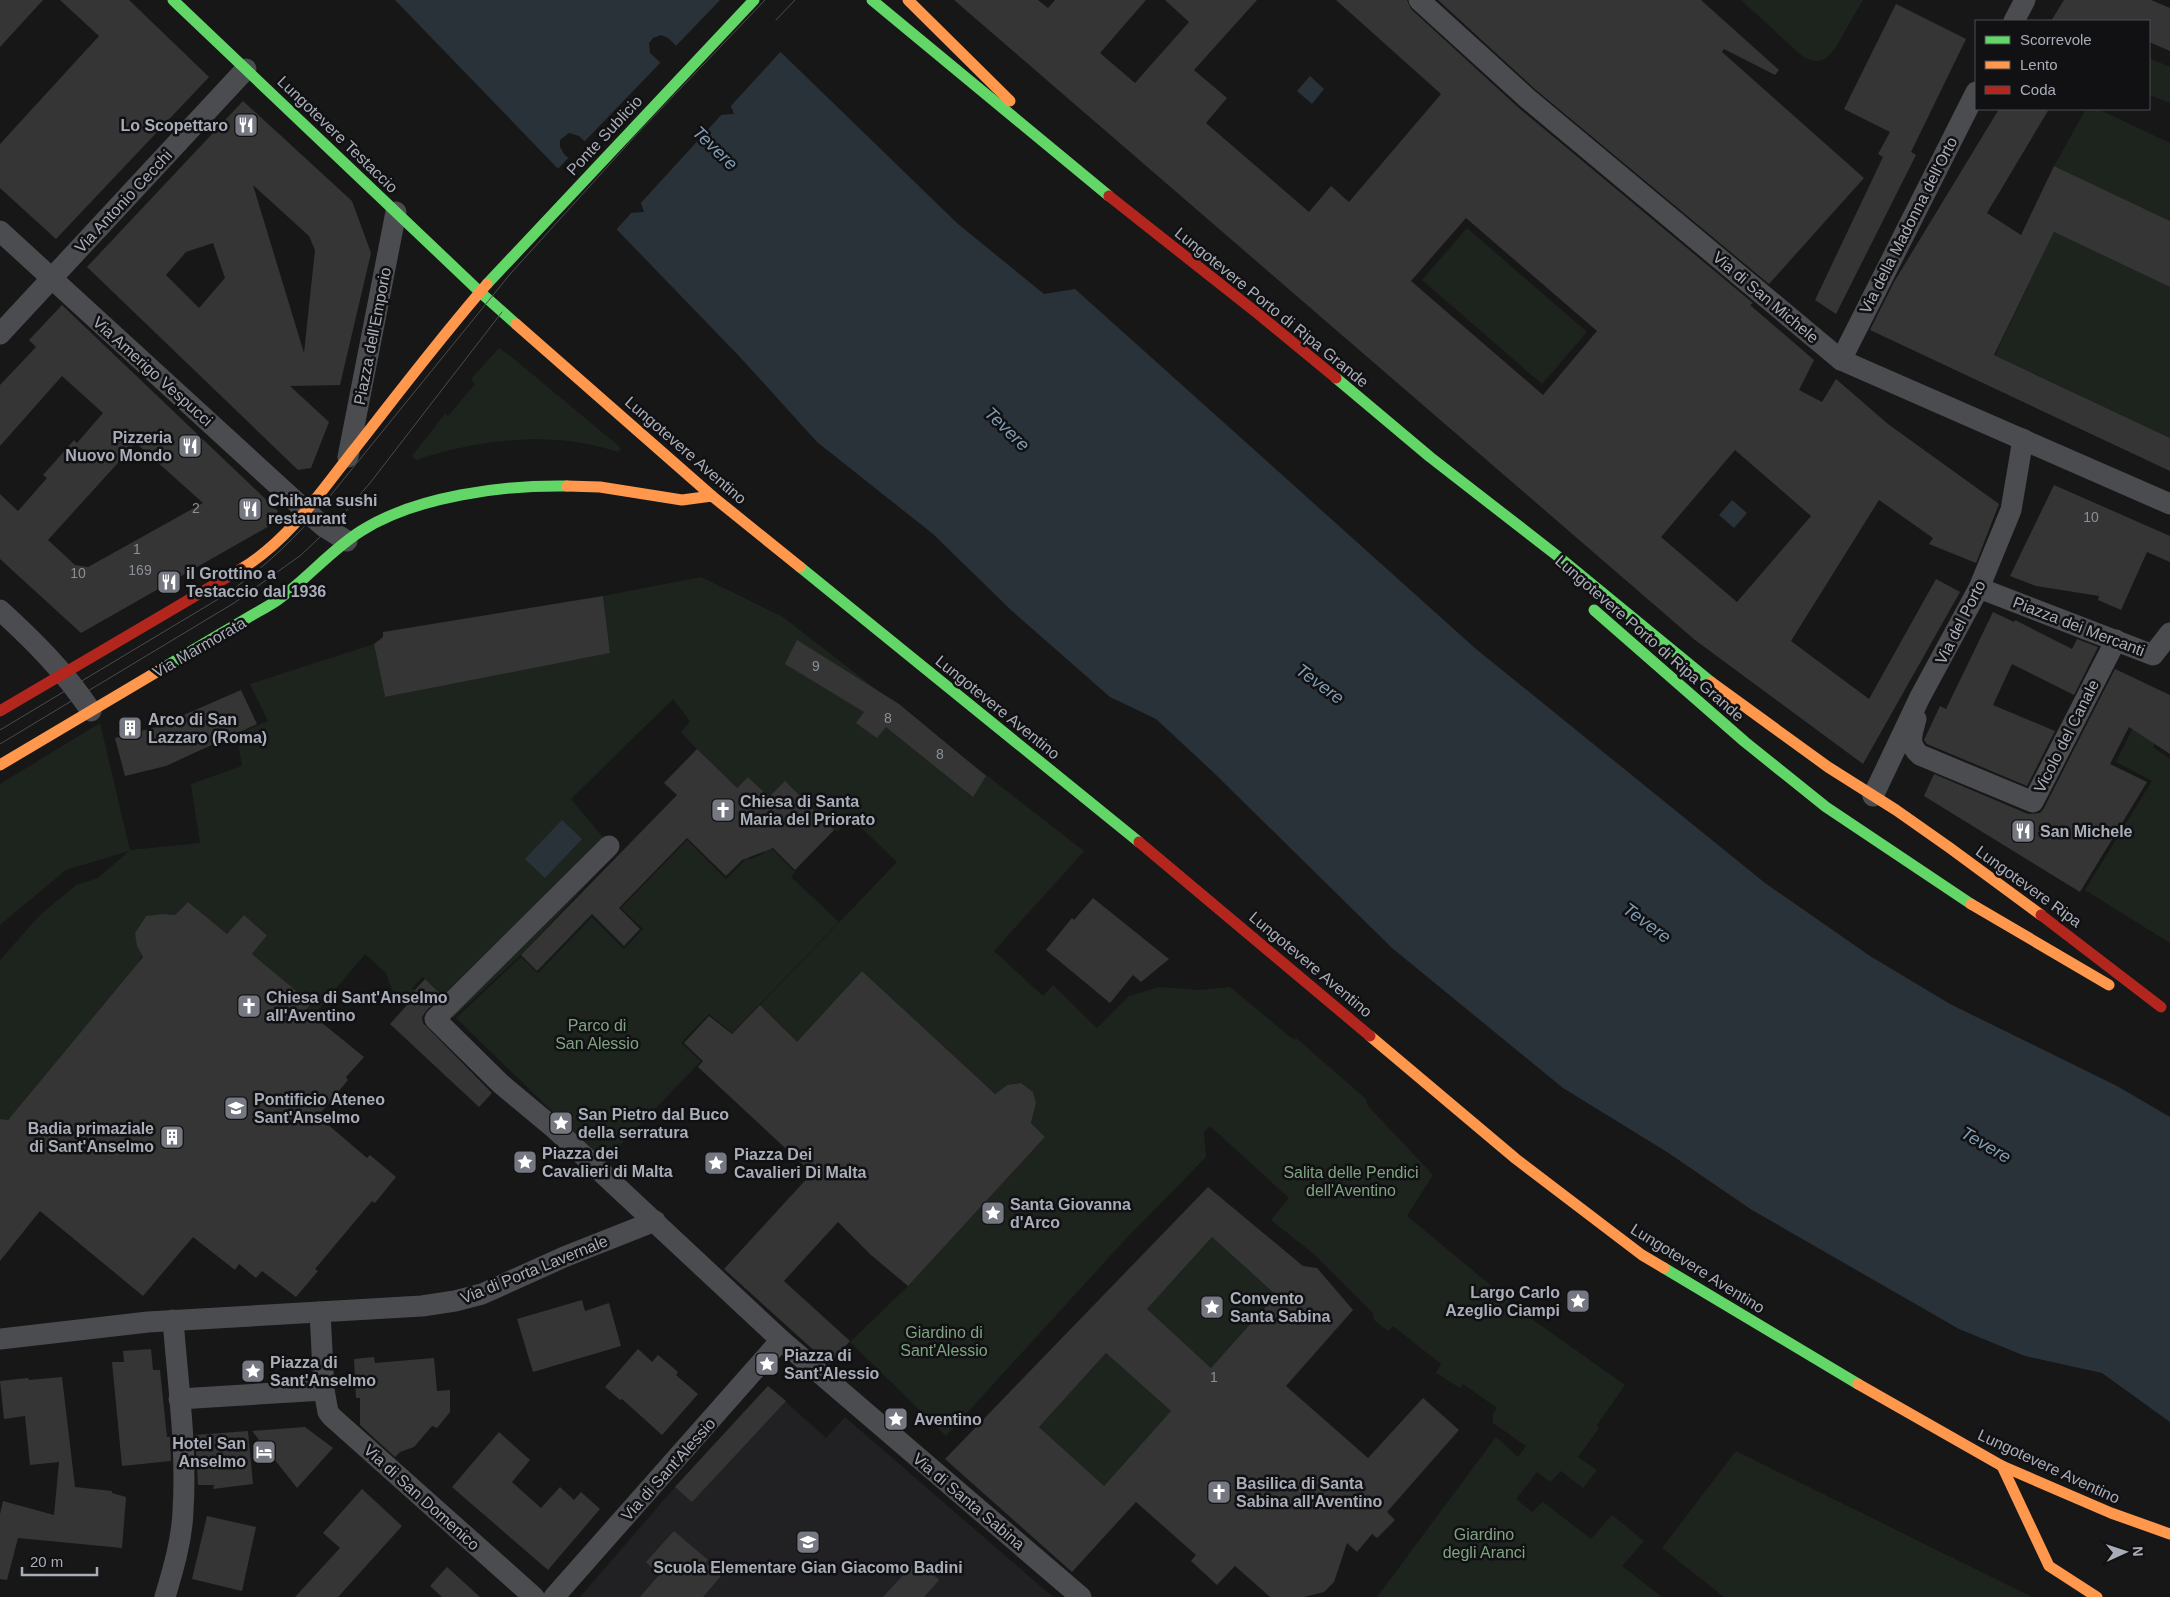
<svg xmlns="http://www.w3.org/2000/svg" width="2170" height="1597" viewBox="0 0 2170 1597" font-family="Helvetica,sans-serif">
<style>
.built{fill:#212123}
.green{fill:#1d241e}
.water{fill:#2a3239;fill-rule:evenodd}
.pier{fill:#171717}
.building{fill:#353536;fill-rule:evenodd}
.lines{fill:none;stroke-linecap:round;stroke-linejoin:round}
.street{stroke:#4b4c50;stroke-width:21}
.fast{stroke:#63d668;stroke-width:11}
.slow{stroke:#ff974d;stroke-width:11}
.jam{stroke:#b3261e;stroke-width:11}
.tram{stroke:#4b4c4f;stroke-width:1}
.labels{text-anchor:middle;stroke-width:5;stroke-linejoin:round;paint-order:stroke}
.number-label{font-size:14px;fill:#8b8f98}
.poi-label{font-size:16px;font-weight:bold;fill:#a8adb8;stroke:#111113;text-anchor:start}
.street-label{font-size:16px;fill:#a8adb8;stroke:#111113}
.park-label{font-size:16px;fill:#7fa381;stroke:#111113}
.water-label{font-size:18px;font-style:italic;fill:#7f9bb3;stroke:#111113}
</style>
<rect width="100%" height="100%" fill="#171717"/>
<!-- built -->
<polygon class="built" points="768,1386 826,1438 845,1417 1053,1597 580,1597 675,1487"/>
<!-- green -->
<g class="green">
<path d="M1741 0H1863C1857 10 1851 21 1845 31 1835 49 1825 72 1801 55Z"/>
<polygon points="2149,58 2170,67 2170,103 2149,95"/>
<polygon points="2086,109 2098,109 2170,143 2170,221 2054,166"/>
<polygon points="1467,228 1587,332 1542,384 1422,280"/>
<polygon points="2054,232 2170,287 2170,438 1995,355"/>
<path d="M499 348 514 359 621 448 618 452C552 430 481 439 416 460L412 456 445 414 448 416 475 384 471 379Z"/>
<polygon points="701,577 783,617 1084,851 994,951 1043,996 1053,985 1097,1028 1129,996 1159,987 1199,990 1230,987 1294,1040 1296,1038 1366,1099 1368,1106 1433,1175 1407,1216 1529,1317 1625,1385 1597,1425 1599,1428 1578,1457 1597,1470 1583,1488 1561,1471 1550,1482 1537,1472 1516,1499 1532,1512 1543,1502 1591,1539 1612,1515 1644,1541 1622,1566 1662,1597 1377,1597 1496,1437 1518,1457 1526,1446 1493,1423 1493,1414 1497,1408 1463,1384 1460,1388 1436,1373 1441,1364 1393,1326 1388,1331 1374,1320 1373,1313 1315,1255 1271,1220 1289,1198 1210,1126 1204,1132 1206,1157 1121,1244 946,1436 850,1342 907,1287 1045,1137 1031,1123 1036,1103 1033,1092 1021,1083 1007,1085 995,1094 862,971 778,1063 765,1051 785,1030 760,1005 897,862 851,818 838,831 834,830 785,782 769,797 748,777 735,790 681,732 690,721 673,699 571,799 616,853 521,955 453,1018 436,1001 442,994 423,977 412,988 415,991 404,1002 393,992 386,973 365,954 313,1016 306,1010 310,1002 252,954 267,934 244,915 227,934 188,902 175,915 163,914 145,917 135,933 142,955 138,963 8,1120 0,1119 0,960 41,914 76,885 98,878 129,851 66,870 0,925 0,784 100,723 130,850 200,843 191,784 242,766 237,734 268,721 250,684 374,644 385,697 610,653 603,596"/>
<polygon points="2138,718 2164,728 2153,747 2170,759 2170,943 2085,890 2152,781 2116,762"/>
<polygon points="687,840 726,879 747,858 751,859 763,854 767,844 795,872 791,877 839,922 732,1033 709,1014 681,1043 701,1061 604,1162 456,1018 521,957 538,973 592,917 624,949 643,929 621,908"/>
<polygon points="1212,1237 1276,1295 1211,1368 1147,1309"/>
<polygon points="1106,1353 1171,1411 1104,1486 1039,1427"/>
<polygon points="1736,1451 2032,1597 1724,1597 1662,1548"/>
</g>
<!-- water -->
<g class="water">
<path d="M395 0H727L958 224 1044 294 1075 289 1476 649 1765 883 1870 956 1950 1004 2117 1086 2170 1117V1422L2102 1373 2025 1356 1959 1329 1752 1210 1667 1152 1563 1088 1392 948 1212 771 1156 719 1110 697 1012 611 933 534 817 442 739 356ZM661 35 668 38 726 94 734 114 718 115 650 53 649 43 653 38ZM569 133 579 136 637 192 644 212 629 213 564 154 560 147V140Z"/>
<polygon points="1310,76 1324,89 1312,104 1297,91"/>
<polygon points="1732,500 1747,513 1734,528 1719,515"/>
<polygon points="562,820 582,839 545,878 525,859"/>
</g>
<!-- pier -->
<g class="pier">
<polygon points="720,0 730,0 783,49 729,108 724,95 674,48"/>
<polygon points="662,61 719,113 724,112 639,205 635,193 583,143"/>
<polygon points="570,156 630,211 634,210 614,232 556,171"/>
</g>
<!-- building -->
<g class="building">
<polygon points="0,0 43,0 0,47"/>
<polygon points="60,0 129,0 209,77 56,239 0,188 0,144 99,36"/>
<path d="M954 0H1038L1048 8 1055 0H1146L1100 53 1135 83 1189 22 1165 0H1257L1194 70 1227 98 1206 123 1309 212 1331 186 1349 202 1441 94 1336 0H1407L1411 9 1520 109 1753 303 1750 305 1814 360 1799 390 1822 402 1836 379 1888 424 1999 504 1976 563 1929 544 1933 538 1879 500 1791 641 1869 699 1936 579 1960 592 1863 764 1695 640ZM1466 218 1597 331 1543 395 1411 281ZM1735 450 1811 516 1737 602 1661 537Z"/>
<polygon points="1438,0 1701,0 1779,70 1775,75 1724,49 1722,52 1864,178 1769,284 1536,90"/>
<polygon points="2064,0 2151,0 2170,8 2170,51 2149,42 2149,21 2051,21"/>
<polygon points="1896,4 1966,39 1911,152 1916,155 1836,314 1815,300 1883,157 1878,154 1890,132 1844,109"/>
<path d="M243 101 352 201 371 253 340 385 290 386 329 422 311 468 298 470 87 267ZM253 185 309 236 315 250 304 353ZM213 243 225 278 199 308 166 275 186 252Z"/>
<polygon points="1999,109 2049,109 1987,213 2021,235 2054,166 2170,221 2170,287 2054,232 1994,355 2170,438 2170,471 1870,330 1894,282"/>
<path d="M62 305 278 511 271 525 81 633 0 559V494L18 511 47 478 43 475 74 440 77 443 103 413 62 376 0 446V385L36 347 29 340ZM136 443 203 503 88 567 75 565 48 540Z"/>
<polygon points="2054,485 2170,536 2170,562 2147,552 2121,610 2098,600 2099,596 2036,586 2010,576"/>
<polygon points="603,596 610,653 385,697 374,644 383,637 383,632"/>
<polygon points="1993,612 2014,622 2015,620 2072,649 2077,639 2098,647 2074,695 2012,664 1993,705 2055,731 2027,786 1927,744 1924,740 1940,706 1946,709"/>
<polygon points="797,640 899,704 986,776 973,797 886,727 877,738 856,723 864,712 785,664"/>
<polygon points="2115,669 2170,695 2170,754 2129,727 2110,764 2147,782 2080,892 1924,796 1934,774 2028,814 2040,813 2044,808"/>
<polygon points="241,690 257,724 166,766 125,776 115,738 156,727"/>
<polygon points="697,749 737,788 748,777 769,797 785,781 834,830 795,870 773,848 742,860 726,876 687,838 619,908 640,929 624,946 592,914 537,971 521,955 677,795 664,783"/>
<polygon points="1093,898 1169,959 1141,982 1133,975 1110,1003 1046,950 1072,918 1074,920"/>
<polygon points="188,902 227,934 244,915 267,935 252,954 311,1003 306,1010 364,1057 346,1077 348,1080 318,1116 367,1158 370,1155 396,1177 375,1203 372,1201 315,1269 318,1271 296,1297 262,1271 256,1278 239,1264 235,1270 193,1237 143,1296 40,1211 0,1261 0,1119 8,1120 143,957 137,946 135,933 146,916 163,914 175,915"/>
<polygon points="862,971 995,1094 1007,1085 1021,1083 1033,1092 1036,1103 1031,1123 1045,1137 908,1286 871,1255 838,1222 784,1281 850,1341 829,1364 724,1269 812,1173 698,1067 703,1061 684,1043 709,1016 732,1034 760,1005 797,1042"/>
<polygon points="425,979 442,995 426,1011 422,1017 423,1023 492,1093 479,1107 390,1024 407,1005 404,1002"/>
<path d="M1208 1187 1303 1266 1317 1268 1353 1310 1286 1386 1368 1458 1423 1398 1459 1430 1387 1512 1395 1520 1377 1538 1372 1534 1357 1552 1347 1543 1334 1582 1324 1592 1304 1597H1270L1235 1566 1217 1585 1191 1561 1196 1555 1136 1502 1072 1572 945 1459ZM1212 1237 1276 1295 1211 1368 1147 1309ZM1106 1353 1171 1411 1104 1486 1039 1427Z"/>
<polygon points="582,1300 585,1311 609,1303 621,1346 533,1372 517,1319"/>
<polygon points="151,1349 153,1370 160,1370 167,1437 170,1437 171,1461 122,1466 112,1362 124,1362 123,1351"/>
<polygon points="638,1349 652,1362 658,1355 678,1372 676,1375 698,1394 662,1435 622,1399 620,1400 605,1387"/>
<polygon points="374,1357 375,1363 434,1358 437,1391 450,1390 450,1412 437,1428 432,1426 414,1447 400,1452 395,1457 360,1425 360,1398 356,1398 354,1359"/>
<polygon points="62,1377 75,1487 112,1491 112,1493 126,1497 122,1548 18,1538 7,1580 0,1579 0,1514 3,1501 54,1515 59,1462 30,1465 25,1416 4,1419 0,1381 28,1378 29,1380"/>
<polygon points="768,1386 786,1401 692,1502 675,1487"/>
<polygon points="305,1427 333,1448 297,1488 252,1431"/>
<polygon points="248,1431 253,1484 213,1489 214,1485 198,1485 195,1435"/>
<polygon points="499,1432 530,1460 512,1482 541,1508 560,1487 574,1500 581,1492 600,1509 548,1570 452,1487"/>
<polygon points="362,1489 402,1526 338,1597 295,1597 340,1548 323,1533"/>
<polygon points="207,1516 256,1527 242,1591 192,1579"/>
<polygon points="674,1531 708,1560 706,1563 721,1576 703,1597 640,1597 659,1575 646,1562"/>
<polygon points="917,1560 939,1580 924,1597 883,1597"/>
<polygon points="447,1567 480,1597 442,1597 430,1586"/>
</g>
<g class="lines">
<!-- street -->
<g class="street">
<polyline points="1419,0 1528,99 1841,360 2170,504"/>
<polyline points="2014,21 2025,0"/>
<polyline points="0,231 306,511 323,526 347,541"/>
<polyline points="0,334 246,69"/>
<polyline points="1841,360 1976,92"/>
<polyline points="348,457 396,212"/>
<polyline points="1979,588 2153,655 2170,633"/>
<path d="M0 610C34 641 65 672 91 711"/>
<path d="M1916 719C1912 734 1907 744 1920 755L2033 802 2116 640"/>
<polyline points="1873,796 1920,697 1979,588 2011,510 2023,439"/>
<polyline points="609,846 435,1019 501,1084 555,1129 781,1340 1081,1597"/>
<polyline points="0,1339 148,1322 422,1306 455,1301 482,1294 564,1257 655,1221"/>
<polyline points="324,1390 328,1412 332,1417 534,1597"/>
<polyline points="179,1399 324,1390 320,1312"/>
<path d="M165 1597C173 1570 182 1540 183 1511 187 1448 178 1384 173 1320"/>
<polyline points="554,1597 781,1340"/>
</g>
<!-- fast -->
<g class="fast">
<polyline points="173,0 480,292 516,324"/>
<polyline points="872,0 1109,196"/>
<polyline points="487,284 754,0"/>
<polyline points="1336,378 1430,457 1560,558 1711,682"/>
<polyline points="800,567 1139,842"/>
<polyline points="1594,610 1745,742 1826,807 1971,904"/>
<path d="M165 667C191 651 217 636 244 620 255 613 268 607 279 599 308 578 331 550 361 531 416 496 503 485 567 486"/>
<polyline points="1664,1268 1858,1384"/>
</g>
<!-- slow -->
<g class="slow">
<polyline points="908,0 1010,101"/>
<polyline points="516,324 712,496"/>
<polyline points="567,486 600,487 682,500 712,496 800,567"/>
<path d="M241 569C288 541 320 493 353 451 397 395 440 338 487 284"/>
<polyline points="1711,682 1828,767 1896,810 1950,848 2041,915"/>
<polyline points="0,765 165,667"/>
<polyline points="1971,904 2109,985"/>
<polyline points="1370,1036 1516,1159 1642,1255 1664,1268"/>
<polyline points="1858,1384 2002,1466 2111,1513 2170,1534"/>
<polyline points="2002,1466 2049,1566 2097,1597"/>
</g>
<!-- jam -->
<g class="jam">
<polyline points="1109,196 1257,313 1336,378"/>
<polyline points="0,711 241,569"/>
<polyline points="1139,842 1370,1036"/>
<polyline points="2041,915 2161,1007"/>
</g>
<!-- tram -->
<g class="tram">
<polyline points="776,20 795,0"/>
<path d="M0 730 225 595C258 572 286 547 313 517L511 273 637 134 765 0"/>
<polyline points="0,744 234,603 301,555 339,519 370,483 502,312"/>
</g>
</g>
<!-- icons -->
<defs>
<g id="restaurant-square" transform="scale(1.25)"><rect x="-9" y="-9" width="18" height="18" rx="4" fill="#757880" stroke="#111113"/><path d="M-5-6h1v4h1v-4h1v4h1v-4h1v5L-1.5 .5V6h-2V.5L-5-1ZM5-6V6H3V1.5H1.5Q1.5-4 5-6Z" fill="#fff"/></g>
<g id="building-square" transform="scale(1.25)"><rect x="-9" y="-9" width="18" height="18" rx="4" fill="#757880" stroke="#111113"/><path d="M-4-6H4V6H1V3H-1V6H-4ZM-2.5-4.3h1.7v1.8h-1.7ZM.8-4.3h1.7v1.8H.8ZM-2.5-1h1.7V.8h-1.7ZM.8-1h1.7V.8H.8Z" fill="#fff"/></g>
<g id="church-square" transform="scale(1.25)"><rect x="-9" y="-9" width="18" height="18" rx="4" fill="#757880" stroke="#111113"/><path d="M-1.2-6h2.4v3.5h3.3v2.4h-3.3V6h-2.4V-.1h-3.3v-2.4h3.3Z" fill="#fff"/></g>
<g id="university-square" transform="scale(1.25)"><rect x="-9" y="-9" width="18" height="18" rx="4" fill="#757880" stroke="#111113"/><path d="M0-5L7-2L0 1L-7-2ZM-4 1L0 2.5L4 1V4Q0 6-4 4Z" fill="#fff"/></g>
<g id="sight-square" transform="scale(1.25)"><rect x="-9" y="-9" width="18" height="18" rx="4" fill="#757880" stroke="#111113"/><path d="M0-6L1.8-2.2L6-1.7L2.9 1.2L3.7 5.4L0 3.3L-3.7 5.4L-2.9 1.2L-6-1.7L-1.8-2.2Z" fill="#fff"/></g>
<g id="hotel-square" transform="scale(1.25)"><rect x="-9" y="-9" width="18" height="18" rx="4" fill="#757880" stroke="#111113"/><path d="M-6-4.5h1.5V1H6V5H4.5V3h-9V5H-6ZM-4 0a1.8 1.8 0 1 1 3.6 0ZM.5 0V-2.5h3Q6-2.5 6 0Z" fill="#fff"/></g>
<g id="school-square" transform="scale(1.25)"><rect x="-9" y="-9" width="18" height="18" rx="4" fill="#757880" stroke="#111113"/><path d="M0-5L7-2L0 1L-7-2ZM-4 1L0 2.5L4 1V4Q0 6-4 4Z" fill="#fff"/></g>
</defs>
<g fill-rule="evenodd">
<use href="#restaurant-square" x="246" y="125"/>
<use href="#restaurant-square" x="190" y="446"/>
<use href="#restaurant-square" x="250" y="509"/>
<use href="#restaurant-square" x="169" y="582"/>
<use href="#building-square" x="130" y="728"/>
<use href="#church-square" x="723" y="810"/>
<use href="#restaurant-square" x="2023" y="831"/>
<use href="#church-square" x="249" y="1006"/>
<use href="#university-square" x="236" y="1108"/>
<use href="#sight-square" x="561" y="1123"/>
<use href="#building-square" x="172" y="1137"/>
<use href="#sight-square" x="525" y="1162"/>
<use href="#sight-square" x="716" y="1163"/>
<use href="#sight-square" x="993" y="1213"/>
<use href="#sight-square" x="1578" y="1301"/>
<use href="#sight-square" x="1212" y="1307"/>
<use href="#sight-square" x="767" y="1364"/>
<use href="#sight-square" x="253" y="1371"/>
<use href="#sight-square" x="896" y="1419"/>
<use href="#hotel-square" x="264" y="1452"/>
<use href="#church-square" x="1219" y="1492"/>
<use href="#school-square" x="808" y="1542"/>
</g>
<g class="labels">
<!-- number labels -->
<g class="number-label">
<text x="196" y="513">2</text>
<text x="2091" y="522">10</text>
<text x="137" y="554">1</text>
<text x="140" y="575">169</text>
<text x="78" y="578">10</text>
<text x="816" y="671">9</text>
<text x="888" y="723">8</text>
<text x="940" y="759">8</text>
<text x="1214" y="1382">1</text>
</g>
<!-- poi labels -->
<g class="poi-label">
<text x="228" y="131" text-anchor="end">Lo Scopettaro</text>
<text x="172" y="443" text-anchor="end">Pizzeria<tspan x="172" dy="18">Nuovo Mondo</tspan></text>
<text x="268" y="506">Chihana sushi<tspan x="268" dy="18">restaurant</tspan></text>
<text x="186" y="579">il Grottino a<tspan x="186" dy="18">Testaccio dal 1936</tspan></text>
<text x="148" y="725">Arco di San<tspan x="148" dy="18">Lazzaro (Roma)</tspan></text>
<text x="740" y="807">Chiesa di Santa<tspan x="740" dy="18">Maria del Priorato</tspan></text>
<text x="2040" y="837">San Michele</text>
<text x="266" y="1003">Chiesa di Sant'Anselmo<tspan x="266" dy="18">all'Aventino</tspan></text>
<text x="254" y="1105">Pontificio Ateneo<tspan x="254" dy="18">Sant'Anselmo</tspan></text>
<text x="578" y="1120">San Pietro dal Buco<tspan x="578" dy="18">della serratura</tspan></text>
<text x="154" y="1134" text-anchor="end">Badia primaziale<tspan x="154" dy="18">di Sant'Anselmo</tspan></text>
<text x="542" y="1159">Piazza dei<tspan x="542" dy="18">Cavalieri di Malta</tspan></text>
<text x="734" y="1160">Piazza Dei<tspan x="734" dy="18">Cavalieri Di Malta</tspan></text>
<text x="1010" y="1210">Santa Giovanna<tspan x="1010" dy="18">d'Arco</tspan></text>
<text x="1560" y="1298" text-anchor="end">Largo Carlo<tspan x="1560" dy="18">Azeglio Ciampi</tspan></text>
<text x="1230" y="1304">Convento<tspan x="1230" dy="18">Santa Sabina</tspan></text>
<text x="784" y="1361">Piazza di<tspan x="784" dy="18">Sant'Alessio</tspan></text>
<text x="270" y="1368">Piazza di<tspan x="270" dy="18">Sant'Anselmo</tspan></text>
<text x="914" y="1425">Aventino</text>
<text x="246" y="1449" text-anchor="end">Hotel San<tspan x="246" dy="18">Anselmo</tspan></text>
<text x="1236" y="1489">Basilica di Santa<tspan x="1236" dy="18">Sabina all'Aventino</tspan></text>
<text x="808" y="1573" text-anchor="middle">Scuola Elementare Gian Giacomo Badini</text>
</g>
<!-- street labels -->
<g class="street-label">
<text transform="translate(338 134) rotate(44)" y="6">Lungotevere Testaccio</text>
<text transform="translate(604 135) rotate(-47)" y="6">Ponte Sublicio</text>
<text transform="translate(123 201) rotate(-47)" y="6">Via Antonio Cecchi</text>
<text transform="translate(1908 225) rotate(-63)" y="6">Via della Madonna dell'Orto</text>
<text transform="translate(1766 297) rotate(40)" y="6">Via di San Michele</text>
<text transform="translate(1272 307) rotate(39)" y="6">Lungotevere Porto di Ripa Grande</text>
<text transform="translate(372 336) rotate(-79)" y="6">Piazza dell'Emporio</text>
<text transform="translate(153 371) rotate(42)" y="6">Via Amerigo Vespucci</text>
<text transform="translate(686 450) rotate(41)" y="6">Lungotevere Aventino</text>
<text transform="translate(1960 622) rotate(-63)" y="6">Via del Porto</text>
<text transform="translate(2079 626) rotate(21)" y="6">Piazza dei Mercanti</text>
<text transform="translate(1650 638) rotate(41)" y="6">Lungotevere Porto di Ripa Grande</text>
<text transform="translate(199 647) rotate(-30)" y="6">Via Marmorata</text>
<text transform="translate(998 707) rotate(39)" y="6">Lungotevere Aventino</text>
<text transform="translate(2066 736) rotate(-63)" y="6">Vicolo del Canale</text>
<text transform="translate(2029 886) rotate(36)" y="6">Lungotevere Ripa</text>
<text transform="translate(1311 964) rotate(40)" y="6">Lungotevere Aventino</text>
<text transform="translate(1698 1268) rotate(32)" y="6">Lungotevere Aventino</text>
<text transform="translate(534 1269) rotate(-22)" y="6">Via di Porta Lavernale</text>
<text transform="translate(2049 1466) rotate(25)" y="6">Lungotevere Aventino</text>
<text transform="translate(668 1469) rotate(-48)" y="6">Via di Sant'Alessio</text>
<text transform="translate(422 1497) rotate(42)" y="6">Via di San Domenico</text>
<text transform="translate(969 1501) rotate(40)" y="6">Via di Santa Sabina</text>
</g>
<!-- park labels -->
<g class="park-label">
<text x="597" y="1031">Parco di<tspan x="597" dy="18">San Alessio</tspan></text>
<text x="1351" y="1178">Salita delle Pendici<tspan x="1351" dy="18">dell'Aventino</tspan></text>
<text x="944" y="1338">Giardino di<tspan x="944" dy="18">Sant'Alessio</tspan></text>
<text x="1484" y="1540">Giardino<tspan x="1484" dy="18">degli Aranci</tspan></text>
</g>
<!-- water labels -->
<g class="water-label">
<text transform="translate(715 148) rotate(44)" y="6">Tevere</text>
<text transform="translate(1007 429) rotate(44)" y="6">Tevere</text>
<text transform="translate(1320 684) rotate(36)" y="6">Tevere</text>
<text transform="translate(1647 923) rotate(36)" y="6">Tevere</text>
<text transform="translate(1986 1145) rotate(30)" y="6">Tevere</text>
</g>
</g>
<!-- legend -->
<rect x="1975" y="20" width="175" height="90" fill="#111113" stroke="#4d4f55"/>
<rect x="1985" y="36" width="25" height="8" fill="#63d668" stroke="#4d4f55"/>
<text x="2020" y="45" font-size="15" fill="#a8adb8">Scorrevole</text>
<rect x="1985" y="61" width="25" height="8" fill="#ff974d" stroke="#4d4f55"/>
<text x="2020" y="70" font-size="15" fill="#a8adb8">Lento</text>
<rect x="1985" y="86" width="25" height="8" fill="#b3261e" stroke="#4d4f55"/>
<text x="2020" y="95" font-size="15" fill="#a8adb8">Coda</text>
<!-- north arrow -->
<g transform="translate(2125 1552) rotate(87)" stroke="#111113" stroke-width="4" paint-order="stroke">
<path d="M0-4L9 19L0 12L-9 19Z" fill="#a8adb8"/>
<text y="-8" font-size="14" font-weight="bold" text-anchor="middle" fill="#a8adb8">N</text>
</g>
<!-- scale -->
<path d="M22 1567v8h75v-8" fill="none" stroke="#a8adb8" stroke-width="2.5"/>
<text x="30" y="1567" font-size="15" fill="#a8adb8" stroke="#111113" stroke-width="4" paint-order="stroke">20 m</text>
</svg>
